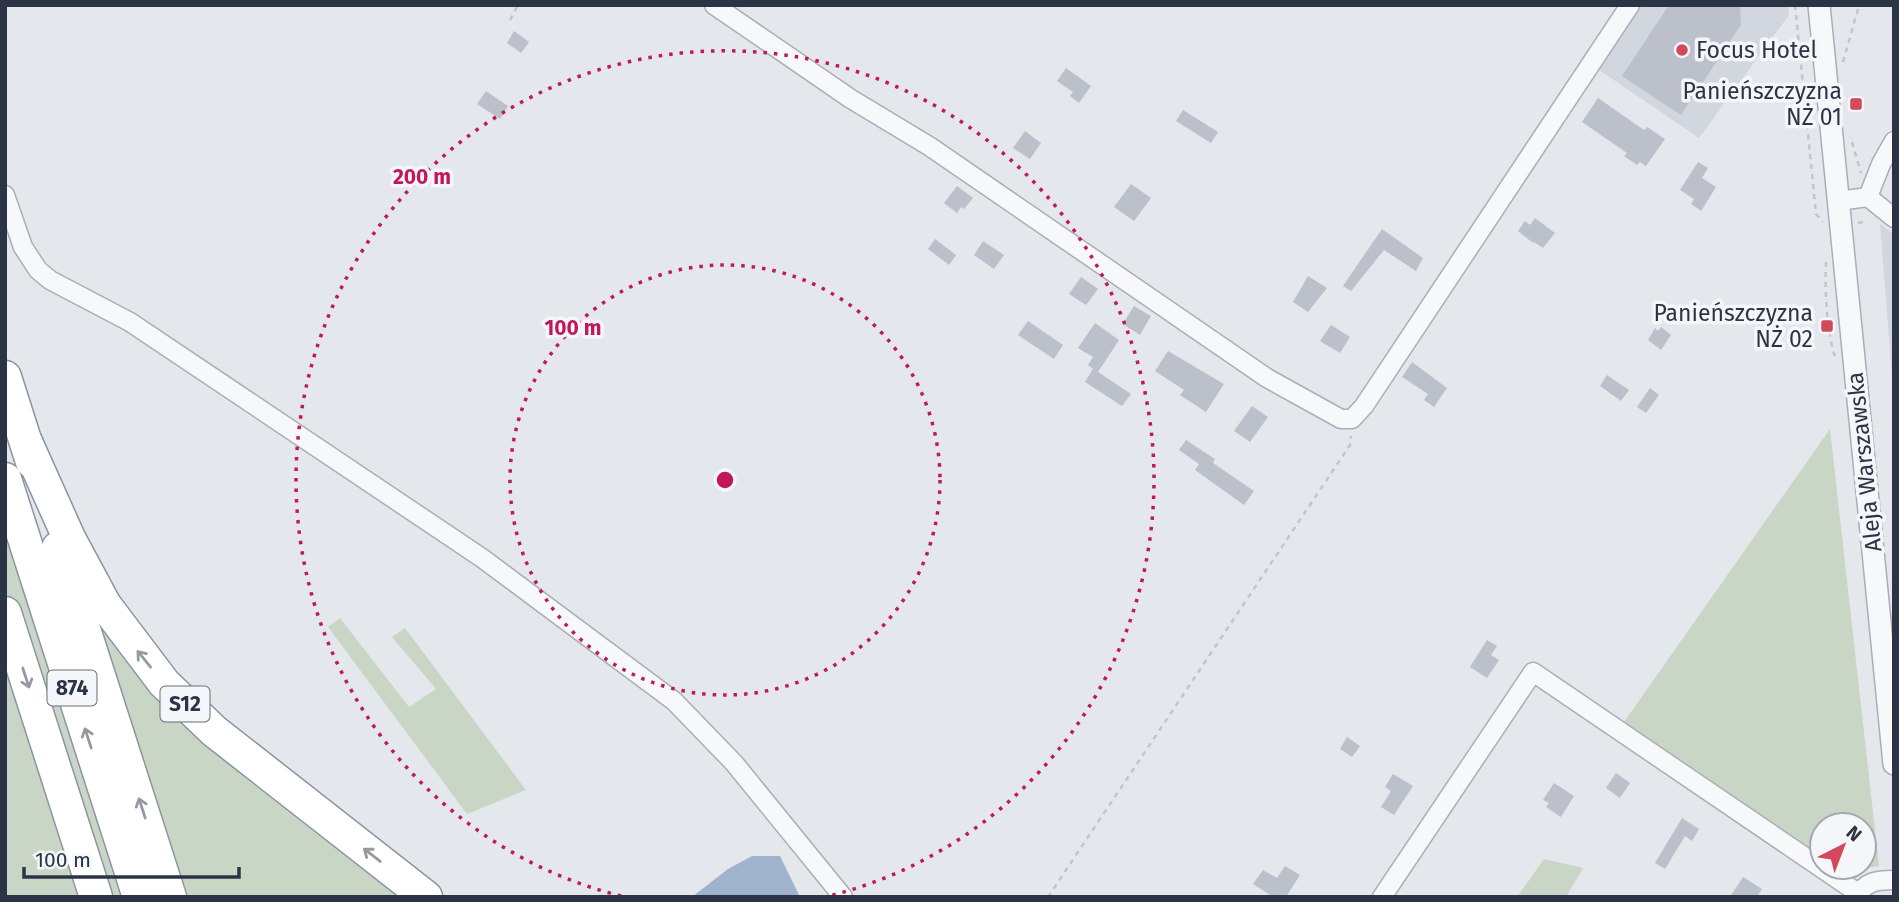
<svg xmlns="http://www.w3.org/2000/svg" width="1899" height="902" viewBox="0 0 1899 902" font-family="'Fira Sans',sans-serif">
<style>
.built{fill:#d2d6de}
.green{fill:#c9d6c5}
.water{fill:#9fb4cc}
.building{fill:#bbc0ca}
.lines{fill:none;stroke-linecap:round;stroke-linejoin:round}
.minor-casing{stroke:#a9aeb7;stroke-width:21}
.tertiary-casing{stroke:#a9aeb7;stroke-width:24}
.motorway-casing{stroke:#8b94a3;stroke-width:35}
.path{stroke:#c2c5cb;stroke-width:2.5;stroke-dasharray:5 5;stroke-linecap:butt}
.minor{stroke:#f7f8fa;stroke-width:18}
.tertiary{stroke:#f7f8fa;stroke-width:21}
.motorway{stroke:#fff;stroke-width:32}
.oneway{stroke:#959aa2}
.ring{fill:none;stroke:#c2185b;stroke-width:3.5;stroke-dasharray:3.5 7}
.poi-dot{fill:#d1495b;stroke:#f4f6f9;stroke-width:2.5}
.labels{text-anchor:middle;stroke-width:7;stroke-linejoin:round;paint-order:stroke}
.shield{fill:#f4f6f9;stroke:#676e7b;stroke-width:2}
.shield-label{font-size:21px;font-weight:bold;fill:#2b3445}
.poi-label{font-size:23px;fill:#2b3445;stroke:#f4f6f9;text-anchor:end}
.street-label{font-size:23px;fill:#2b3445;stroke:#f4f6f9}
.centre{fill:#c2185b;stroke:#f4f6f9;stroke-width:3.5}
.ring-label{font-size:21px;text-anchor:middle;font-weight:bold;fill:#c2185b;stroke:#f4f6f9;stroke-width:7;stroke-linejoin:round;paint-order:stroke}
</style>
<rect width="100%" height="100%" fill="#e4e7ec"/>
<!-- built -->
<g class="built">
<polygon points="1641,5 1788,5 1789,15 1699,138 1599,70"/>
<polygon points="1880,224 1894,234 1894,401"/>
</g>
<!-- green -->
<g class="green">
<polygon points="1830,429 1879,866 1844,872 1837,867 1864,867 1864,825 1822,825 1822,857 1624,722"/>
<polygon points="5,506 130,897 104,897 5,588"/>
<polygon points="75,575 116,637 418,897 177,897"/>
<polygon points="340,618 409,707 436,689 392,637 405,628 526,790 467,814 328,627"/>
<polygon points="5,651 85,897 5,897"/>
<polygon points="1544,859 1583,868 1566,897 1517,897"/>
</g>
<!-- water -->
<polygon class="water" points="752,856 780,856 800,897 692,897 728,869"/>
<!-- building -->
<g class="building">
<polygon points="1669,5 1740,5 1741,25 1681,115 1622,76"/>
<polygon points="514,31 529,42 521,53 507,43"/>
<polygon points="1066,68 1091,86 1079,103 1070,96 1073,92 1057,81"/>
<polygon points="486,91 508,106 500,119 477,104"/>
<polygon points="1598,98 1644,130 1647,127 1665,139 1646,166 1640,162 1637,165 1624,156 1627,153 1582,122"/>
<polygon points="1183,110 1218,132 1211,143 1176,121"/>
<polygon points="1025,131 1041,143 1030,159 1013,148"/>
<polygon points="1698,162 1708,168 1702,178 1716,187 1701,211 1691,204 1694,199 1680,190"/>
<polygon points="1131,184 1151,198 1134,221 1114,207"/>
<polygon points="957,186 973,198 964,209 961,207 957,213 944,203"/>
<polygon points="1535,218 1555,233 1543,248 1534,242 1533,243 1518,231 1525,221 1530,225"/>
<polygon points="1382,229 1423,258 1416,271 1384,250 1351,291 1343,286"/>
<polygon points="935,239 956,255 949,265 928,249"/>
<polygon points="983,241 1004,255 994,269 974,255"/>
<polygon points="1308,276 1327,288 1308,312 1293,302"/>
<polygon points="1081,277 1098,289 1086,305 1069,294"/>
<polygon points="1134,306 1151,316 1140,335 1123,324"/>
<polygon points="1028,321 1063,345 1054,359 1018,335"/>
<polygon points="1095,323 1119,340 1098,372 1131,394 1122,406 1085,382 1093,369 1088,365 1093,357 1078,348"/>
<polygon points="1331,325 1350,337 1340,353 1320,341"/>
<polygon points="1661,327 1671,335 1661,350 1648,340 1655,328 1658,331"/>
<polygon points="1168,351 1224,384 1206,412 1180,395 1184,390 1155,371"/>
<polygon points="1412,362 1447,388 1434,407 1424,400 1428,394 1402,377"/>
<polygon points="1607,375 1629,390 1621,401 1600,386"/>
<polygon points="1650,388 1659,395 1646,413 1637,407"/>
<polygon points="1252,406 1268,417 1250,442 1234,431"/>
<polygon points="1186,440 1215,459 1213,463 1254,491 1244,505 1195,470 1199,464 1179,450"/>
<polygon points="1487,640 1497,646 1491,655 1499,660 1487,678 1470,667"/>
<polygon points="1347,737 1360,746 1352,757 1340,749"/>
<polygon points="1616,773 1630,783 1620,798 1606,788"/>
<polygon points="1393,774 1413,786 1394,815 1381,807 1391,791 1385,787"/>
<polygon points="1554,783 1574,796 1561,817 1546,807 1549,803 1543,800"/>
<polygon points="1682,818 1699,829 1692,841 1685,836 1665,869 1655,863"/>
<polygon points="1285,866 1300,875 1286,897 1273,897 1253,884 1263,870 1277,878"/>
<polygon points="1743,877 1762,889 1757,897 1730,897"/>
</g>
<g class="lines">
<!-- minor casing -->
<g class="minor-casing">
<g id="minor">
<polyline points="714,5 851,99 929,146 1267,378 1341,419 1352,419 1364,406 1630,5"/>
<polyline points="5,195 23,247 38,270 50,280 130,322 482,558 674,701 734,763 843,897"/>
<polyline points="1868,197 1894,218"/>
<polyline points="1838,201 1868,197 1881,164 1894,141"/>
<polyline points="1382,897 1533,672 1858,893"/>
<path d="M1857 897C1865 881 1878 880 1894 880"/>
</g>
</g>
<!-- tertiary casing -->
<g class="tertiary-casing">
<polyline id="tertiary" points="1819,5 1894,764"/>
</g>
<!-- motorway casing -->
<g class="motorway-casing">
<g id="motorway">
<polyline points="5,377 32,462"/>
<polyline points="26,442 69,538 105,605 164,683 214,731 426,897"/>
<polyline points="5,479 139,897"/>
<polyline points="58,548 170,897"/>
<polyline points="5,613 96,897"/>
</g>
</g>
<!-- path -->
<g class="path">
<polyline points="1795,5 1816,214 1823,222"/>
<polyline points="510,20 518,5"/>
<polyline points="1843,62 1858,9"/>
<polyline points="1852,142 1861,173"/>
<polyline points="1858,223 1868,221"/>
<path d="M1826 262C1825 293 1826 327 1835 357"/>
<polyline points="1048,897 1350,445 1351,436"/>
</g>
<!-- minor -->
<use href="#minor" class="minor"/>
<!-- tertiary -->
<use href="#tertiary" class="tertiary"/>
<!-- motorway -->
<use href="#motorway" class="motorway"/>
</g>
<!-- one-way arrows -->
<defs><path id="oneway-shaft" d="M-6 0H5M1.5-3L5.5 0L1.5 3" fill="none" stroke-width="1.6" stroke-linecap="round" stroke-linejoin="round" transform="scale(1.75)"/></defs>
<g class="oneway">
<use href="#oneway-shaft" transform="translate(144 659) rotate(-129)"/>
<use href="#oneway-shaft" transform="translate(26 678) rotate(72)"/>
<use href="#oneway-shaft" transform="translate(88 738) rotate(-108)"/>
<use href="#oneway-shaft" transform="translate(142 808) rotate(-108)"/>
<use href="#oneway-shaft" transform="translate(372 855) rotate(-142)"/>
</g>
<!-- distance rings -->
<g class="ring">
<circle cx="725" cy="480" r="215"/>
<path d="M621 896A429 429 0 1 1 829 896"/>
</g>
<!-- markers -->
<g class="poi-dot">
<circle cx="1682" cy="50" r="7"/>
<rect x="1849" y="97" width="14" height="14" rx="3.5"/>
<rect x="1820" y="319" width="14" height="14" rx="3.5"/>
</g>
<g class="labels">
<!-- shield labels -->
<g class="shield">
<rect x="47.5" y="670.5" width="49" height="35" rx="5"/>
<rect x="160.5" y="686.5" width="49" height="35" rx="5"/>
</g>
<g class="shield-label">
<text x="72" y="695">874</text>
<text x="185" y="711">S12</text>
</g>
<!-- poi labels -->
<g class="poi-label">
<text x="1696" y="58" text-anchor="start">Focus Hotel</text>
<text x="1842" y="99">Panieńszczyzna<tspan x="1842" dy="26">NŻ 01</tspan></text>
<text x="1813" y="321">Panieńszczyzna<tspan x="1813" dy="26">NŻ 02</tspan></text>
</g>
<!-- street labels -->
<g class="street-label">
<text transform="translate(1864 462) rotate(-96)" y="8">Aleja Warszawska</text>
</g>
</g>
<circle cx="725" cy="480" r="10" class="centre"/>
<g class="ring-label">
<text x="422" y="184">200 m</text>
<text x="573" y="335">100 m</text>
</g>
<!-- border -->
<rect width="1899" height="902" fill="none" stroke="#2b3445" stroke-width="14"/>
<!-- north arrow -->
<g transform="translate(1843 846) rotate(42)"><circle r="33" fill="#f4f6f9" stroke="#a4a8b1" stroke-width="2"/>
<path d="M0-5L12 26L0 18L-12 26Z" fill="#d1495b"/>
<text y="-10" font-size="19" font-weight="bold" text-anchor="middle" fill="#2b3445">N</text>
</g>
<!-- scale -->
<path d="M24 867v10h215v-10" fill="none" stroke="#2b3445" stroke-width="3.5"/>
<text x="35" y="867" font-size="21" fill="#2b3445" stroke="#f4f6f9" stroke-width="5" paint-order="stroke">100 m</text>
</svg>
